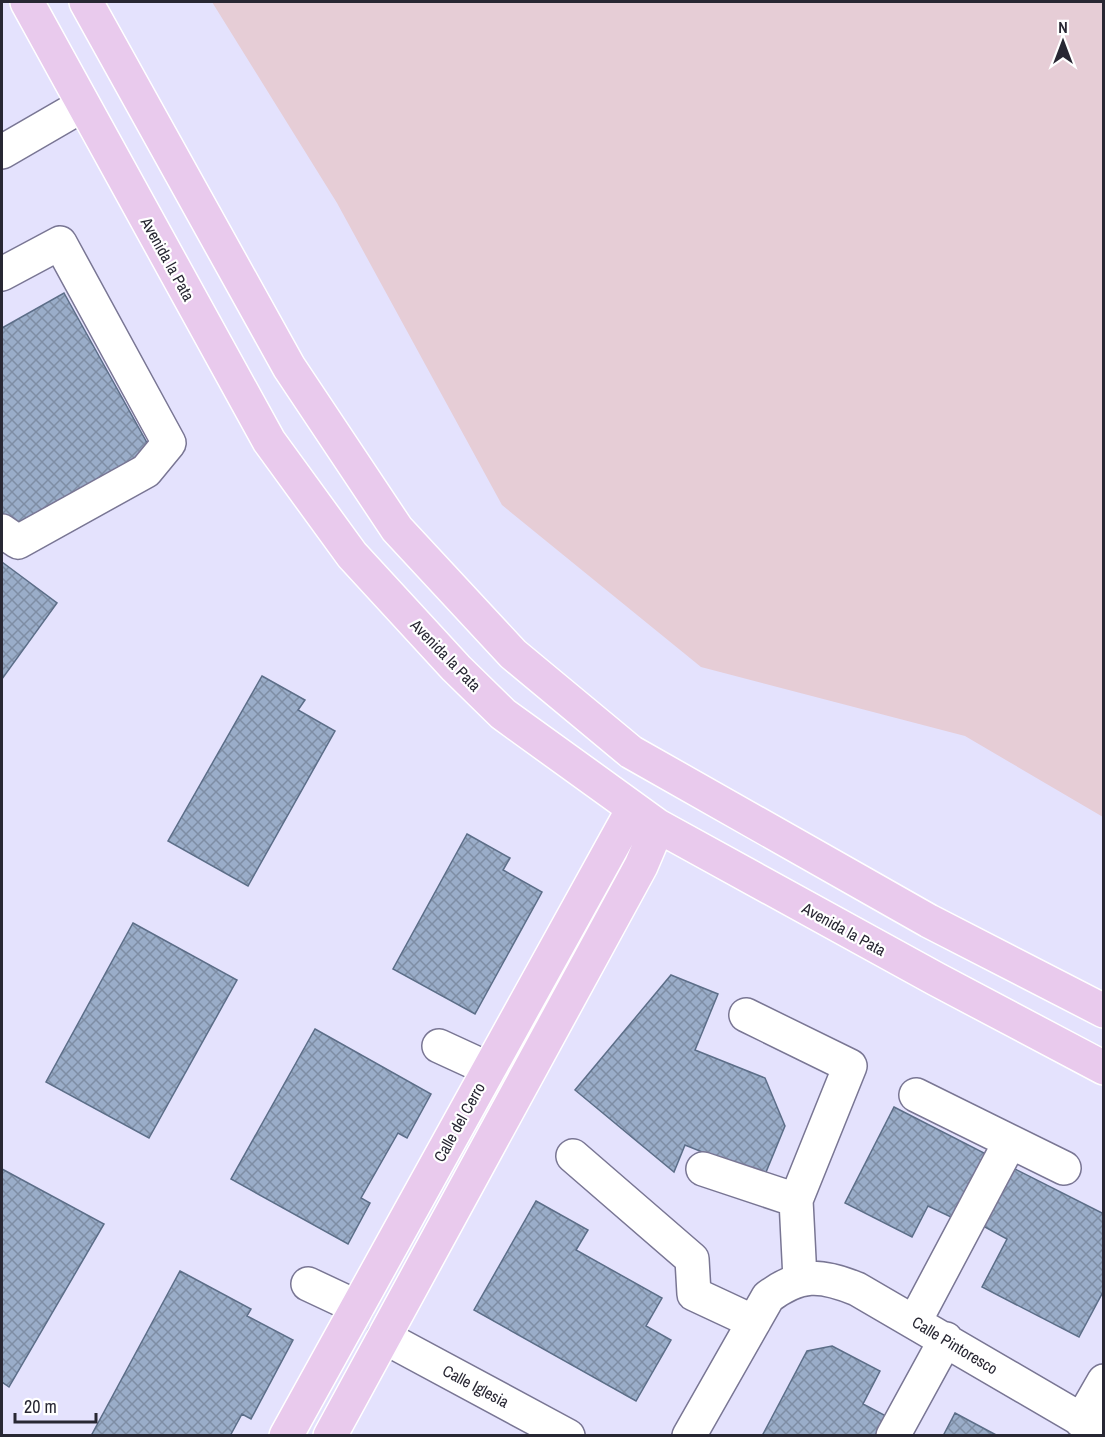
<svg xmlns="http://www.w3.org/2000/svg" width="1105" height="1437" font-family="'Archivo Narrow',sans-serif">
	<defs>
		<pattern id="building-cross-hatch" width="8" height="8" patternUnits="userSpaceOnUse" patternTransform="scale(1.5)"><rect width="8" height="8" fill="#9aadc9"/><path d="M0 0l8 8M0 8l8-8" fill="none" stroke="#7e8da4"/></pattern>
	</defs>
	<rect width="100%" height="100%" fill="#e4e2fd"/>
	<path fill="#e6cdd6" d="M 212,2 L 1103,2 L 1103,817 L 965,736 L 701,667 L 502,505 L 337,203 Z"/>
	<path fill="url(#building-cross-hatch)" stroke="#5c6e88" stroke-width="1.5" d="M 64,293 L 151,450 L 16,524 L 2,514 L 2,328 Z
		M 2,562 L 57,603 L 2,679 Z
		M 262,676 L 305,700 L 298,710 L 335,731 L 248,886 L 168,841 Z
		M 467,834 L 510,858 L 503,870 L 542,892 L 475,1014 L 393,969 Z
		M 133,923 L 237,980 L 149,1138 L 46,1082 Z
		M 671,975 L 718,994 L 695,1050 L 765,1078 L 785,1126 L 764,1177 L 685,1145 L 674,1172 L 575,1090 Z
		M 315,1029 L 431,1094 L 407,1138 L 398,1133 L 361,1198 L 370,1203 L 348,1244 L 231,1179 Z
		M 894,1107 L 986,1154 L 953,1218 L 928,1206 L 912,1237 L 845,1203 Z
		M 1013,1168 L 1104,1214 L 1104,1290 L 1079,1337 L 982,1287 L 1007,1239 L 983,1226 Z
		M 2,1169 L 104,1224 L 9,1387 L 2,1382 Z
		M 536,1201 L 588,1230 L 576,1250 L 662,1298 L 646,1326 L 671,1340 L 636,1401 L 474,1310 Z
		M 180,1271 L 251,1309 L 247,1316 L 293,1340 L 251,1419 L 242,1414 L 230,1436 L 91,1436 Z
		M 832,1346 L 880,1371 L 863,1404 L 886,1416 L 876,1436 L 762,1436 L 807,1351 Z
		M 955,1413 L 998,1436 L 943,1436 Z"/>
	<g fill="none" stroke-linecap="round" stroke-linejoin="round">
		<defs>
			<path id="minor" d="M 2,152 L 83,105
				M 2,274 L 60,243 L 169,443 L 146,471 L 18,542 L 2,531
				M 746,1015 L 850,1066 L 796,1200 L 800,1279
				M 439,1046 L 489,1069
				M 916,1095 L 1064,1168
				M 573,1156 L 692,1259 L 694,1294 L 754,1322
				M 703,1169 L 796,1200
				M 308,1284 L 357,1307
				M 915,1321 L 1010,1142
				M 384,1337 L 568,1436
				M 1081,1421 L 1104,1381
				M 689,1436 L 768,1297 C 800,1273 820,1274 857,1289 L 1104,1433
				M 893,1436 L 946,1339"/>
			<path id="major" d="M 27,2 L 269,441 L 352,555 L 456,668 L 503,714 L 658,826 L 936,979 L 1104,1068
				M 86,2 L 289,367 L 397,529 L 513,654 L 631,752 L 929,921 L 1104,1011
				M 286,1436 L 633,809
				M 330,1436 L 641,866 L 658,826"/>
		</defs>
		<use href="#minor" stroke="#797694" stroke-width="36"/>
		<use href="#major" stroke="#fff" stroke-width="36"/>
		<use href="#minor" stroke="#fff" stroke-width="33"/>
		<use href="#major" stroke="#e9caed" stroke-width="33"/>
	</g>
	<g text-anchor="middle" stroke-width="4.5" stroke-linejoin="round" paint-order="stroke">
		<g font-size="16" fill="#282733" stroke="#fff">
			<text transform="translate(168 259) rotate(61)" y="6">Avenida la Pata</text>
			<text transform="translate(446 655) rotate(46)" y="6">Avenida la Pata</text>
			<text transform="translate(844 929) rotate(29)" y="6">Avenida la Pata</text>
			<text transform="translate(459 1122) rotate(-61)" y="6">Calle del Cerro</text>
			<text transform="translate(955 1345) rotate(31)" y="6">Calle Pintoresco</text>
			<text transform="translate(476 1386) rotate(28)" y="6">Calle Iglesia</text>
		</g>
	</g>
	<rect width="1105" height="1437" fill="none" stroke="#282733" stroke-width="6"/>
	<g transform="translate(1063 42)" stroke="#ffffff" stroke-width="4.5" paint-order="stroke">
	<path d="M0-4.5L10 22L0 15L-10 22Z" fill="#282733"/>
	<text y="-9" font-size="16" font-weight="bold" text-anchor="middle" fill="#282733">N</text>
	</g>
	<path d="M15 1413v9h81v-9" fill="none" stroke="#282733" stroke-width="3"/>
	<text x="24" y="1413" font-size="18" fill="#282733" stroke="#ffffff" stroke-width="4.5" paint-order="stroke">20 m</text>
</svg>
